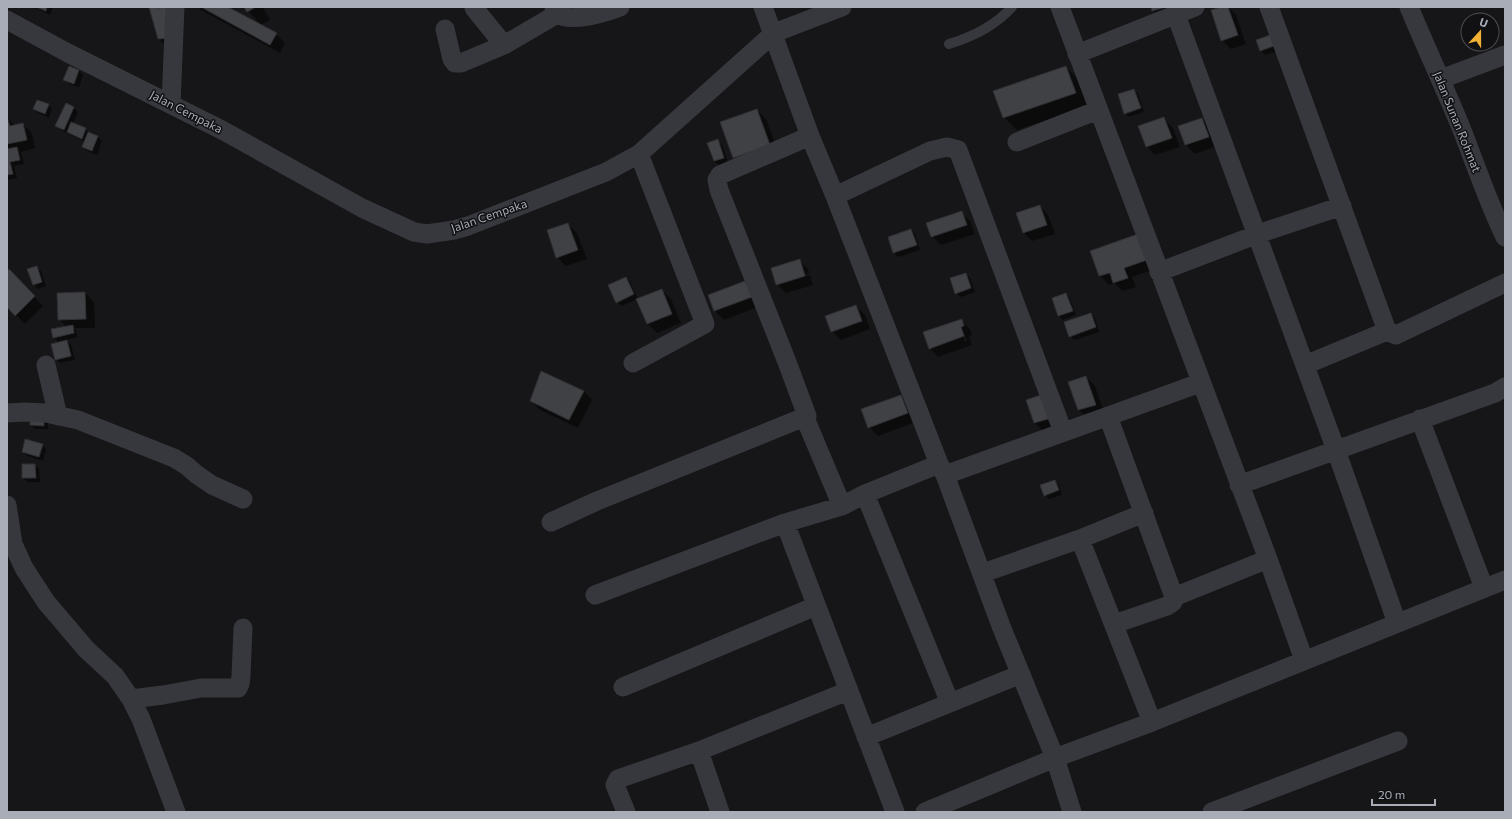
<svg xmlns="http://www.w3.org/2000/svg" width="1512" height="819" font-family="Commissioner,sans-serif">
	<rect width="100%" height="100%" fill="#161618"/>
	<path fill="#0007" fill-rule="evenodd" d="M 34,7 L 53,7 L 50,15 Z
		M 150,7 L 162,7 L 168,48 L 159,39 Z
		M 198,7 L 226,7 L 276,34 L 285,43 L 280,53 L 201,10 Z
		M 245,7 L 263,7 L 270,20 L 261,25 Z
		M 1152,7 L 1178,7 L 1162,19 L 1153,10 Z
		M 1224,7 L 1228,7 L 1236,15 L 1246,44 L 1231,49 L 1222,40 Z
		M 1270,36 L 1278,51 L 1265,55 L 1261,51 L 1258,40 Z
		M 69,67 L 79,71 L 83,75 L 79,87 L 69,84 L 65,79 Z
		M 1066,67 L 1079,80 L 1088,106 L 1017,130 L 1004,117 Z
		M 1134,90 L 1138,94 L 1144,112 L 1129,117 L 1125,113 Z
		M 66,104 L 74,108 L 78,112 L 73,124 L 86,129 L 90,134 L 98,137 L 102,141 L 97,155 L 87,151 L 83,147 L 85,142 L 61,130 L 57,126 Z
		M 48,105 L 52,109 L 49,118 L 38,113 L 34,109 Z
		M 757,110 L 766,119 L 779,154 L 743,167 L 734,158 L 722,122 Z
		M 7,118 L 15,126 L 23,124 L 32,133 L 35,148 L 21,152 L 24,164 L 14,166 L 17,178 L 8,180 L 7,179 Z
		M 1164,119 L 1173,128 L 1180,147 L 1155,155 L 1146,146 Z
		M 1202,119 L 1211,128 L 1217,146 L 1195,154 L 1186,145 L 1179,127 Z
		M 717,140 L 722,145 L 728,162 L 719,165 L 714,161 L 708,143 Z
		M 1040,206 L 1048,215 L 1055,234 L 1032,241 L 1024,233 Z
		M 961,212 L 970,221 L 975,234 L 941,245 L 932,236 Z
		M 568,224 L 577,233 L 587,259 L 566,266 L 557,257 Z
		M 910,230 L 915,234 L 920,250 L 898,257 L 894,253 L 889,237 Z
		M 1138,235 L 1155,269 L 1132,277 L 1136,287 L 1123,291 L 1114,283 L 1109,285 L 1100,276 Z
		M 799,260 L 808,269 L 813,285 L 786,293 L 777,284 ZM 809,273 L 810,275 L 781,284 L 781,282 Z
		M 36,267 L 41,271 L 46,286 L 38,289 L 34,285 L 29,270 Z
		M 9,271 L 43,306 L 25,324 L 7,306 L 7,273 Z
		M 965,274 L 970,278 L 975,292 L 961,297 L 956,293 Z
		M 626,278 L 630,282 L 638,299 L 662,290 L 671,299 L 681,323 L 657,333 L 648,324 L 637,299 L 622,306 L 617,302 Z
		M 745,282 L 760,306 L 724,320 L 715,311 Z
		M 85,293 L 94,302 L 95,328 L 75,328 L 78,337 L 66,340 L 71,345 L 75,360 L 60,363 L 56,359 L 59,343 L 54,337 L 67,327 L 59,319 L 58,294 Z
		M 1066,294 L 1070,299 L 1076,315 L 1063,320 L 1059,316 Z
		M 856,306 L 865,315 L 870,329 L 841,340 L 832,331 Z
		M 1090,314 L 1095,318 L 1099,332 L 1075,340 L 1070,336 Z
		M 961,320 L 970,329 L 972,335 L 969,336 L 972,345 L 938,357 L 930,348 ZM 961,330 L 963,330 L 967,341 L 965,342 Z
		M 1086,377 L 1095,386 L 1104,413 L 1088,419 L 1079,410 L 1070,382 Z
		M 584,391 L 592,400 L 578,428 L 540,410 L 531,401 Z
		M 900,396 L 909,405 L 916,422 L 878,436 L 869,427 Z
		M 1027,400 L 1063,425 L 1044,432 L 1035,423 Z
		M 48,420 L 48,429 L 35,429 L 31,425 Z
		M 42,445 L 46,449 L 43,461 L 27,456 L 23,452 Z
		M 35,465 L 39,469 L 40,482 L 28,482 L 23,478 Z
		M 1055,481 L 1059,485 L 1062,495 L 1049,499 L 1045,495 Z"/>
	<path fill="#404145" stroke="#303034" d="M 36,7 L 47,7 L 46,11 Z
		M 149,7 L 156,7 L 157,8 L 171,7 L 171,38 L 158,39 Z
		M 201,7 L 228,7 L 277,33 L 270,45 Z
		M 244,7 L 256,7 L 247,12 Z
		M 1151,7 L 1167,7 L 1152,11 Z
		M 1221,7 L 1228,7 L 1238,35 L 1221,41 L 1211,10 Z
		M 1270,35 L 1274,46 L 1260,51 L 1256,40 Z
		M 69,66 L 79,70 L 74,84 L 63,80 Z
		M 1066,66 L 1076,93 L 1003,118 L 993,91 Z
		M 1134,89 L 1141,108 L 1124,114 L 1118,94 Z
		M 37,100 L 49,104 L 45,114 L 33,109 Z
		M 66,103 L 74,107 L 64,130 L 55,126 Z
		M 757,109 L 770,145 L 733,158 L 720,122 Z
		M 7,117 L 10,126 L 23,123 L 27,140 L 7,144 Z
		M 1164,117 L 1172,138 L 1146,147 L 1138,126 Z
		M 1202,118 L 1209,137 L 1185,145 L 1178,126 Z
		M 71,122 L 86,128 L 82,139 L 67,132 Z
		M 88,132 L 98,136 L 92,151 L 82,147 Z
		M 718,139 L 724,158 L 714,161 L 707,143 Z
		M 17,147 L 20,160 L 10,162 L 13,174 L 7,175 L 7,149 Z
		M 1040,205 L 1047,225 L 1023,233 L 1016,213 Z
		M 962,211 L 967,225 L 931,237 L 926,223 Z
		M 568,223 L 578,250 L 556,258 L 547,230 Z
		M 911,229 L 917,245 L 893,253 L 888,237 Z
		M 1138,234 L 1147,260 L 1124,268 L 1128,278 L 1113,283 L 1110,273 L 1099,276 L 1090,251 Z
		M 800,259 L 805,276 L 776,285 L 771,268 Z
		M 37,266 L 42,282 L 33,285 L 27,269 Z
		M 9,269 L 35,296 L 15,316 L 7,307 L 7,272 Z
		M 966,273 L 971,288 L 955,294 L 950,278 Z
		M 626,277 L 634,294 L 616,303 L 608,285 Z
		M 745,281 L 752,297 L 714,311 L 708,295 Z
		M 662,289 L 672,314 L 647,324 L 636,299 Z
		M 85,292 L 86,319 L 58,320 L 57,293 Z
		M 1066,293 L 1073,311 L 1058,316 L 1052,298 Z
		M 856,305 L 862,321 L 831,332 L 825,316 Z
		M 1091,313 L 1096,327 L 1069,337 L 1064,322 Z
		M 962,319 L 964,326 L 961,327 L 964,336 L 929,349 L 923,332 Z
		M 73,325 L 74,333 L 53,338 L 51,329 Z
		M 67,340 L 71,356 L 55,360 L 51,344 Z
		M 541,371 L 584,391 L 569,420 L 530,401 Z
		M 1086,376 L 1096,405 L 1078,410 L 1068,382 Z
		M 1047,393 L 1055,417 L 1034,423 L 1026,400 Z
		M 901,395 L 908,413 L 868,428 L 861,409 Z
		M 30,415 L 44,415 L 44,426 L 30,425 Z
		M 25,439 L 43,444 L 39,457 L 22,452 Z
		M 22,464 L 35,464 L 36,478 L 22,478 Z
		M 1055,480 L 1059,490 L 1044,496 L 1040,485 Z"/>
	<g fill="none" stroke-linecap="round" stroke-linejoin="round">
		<path stroke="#37383d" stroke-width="10" d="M 949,44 C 972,37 996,25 1012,7"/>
		<path stroke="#37383d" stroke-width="19" d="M 554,7 L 557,14 C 571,23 605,13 620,7
			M 763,7 L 810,136 L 835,196 L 939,464 L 945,475 L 1001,626 L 1055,758 L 1152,722 L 1505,580
			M 1060,7 L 1268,559 L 1304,660
			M 1269,7 L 1387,331 L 1396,335 L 1505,283
			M 1409,7 C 1426,48 1445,88 1462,130 C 1476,166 1488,202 1505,237
			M 474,8 L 504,45 L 557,14
			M 1176,15 L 1336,450 L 1397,623
			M 7,20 L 68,53 L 222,130 L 362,208 L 414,232 L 427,234 L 454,230 L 468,226 L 606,172 L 639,154 L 774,33 L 842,7
			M 445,29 L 452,59 L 455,63 L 461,63 L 504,45
			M 1077,54 L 1195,7
			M 1441,79 L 1505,55
			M 171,104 L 175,7
			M 1017,142 L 1098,110
			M 835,196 L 930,151 L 947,147 L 958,150 L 1063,432
			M 1159,272 L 1258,234 L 1342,206
			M 633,363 L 705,324 L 639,154
			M 46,365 L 58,416
			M 1305,365 L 1387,331
			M 7,413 L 24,412 L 46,413 L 78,420 L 174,458 L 187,466 L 196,474 L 212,485 L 243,499
			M 1108,416 L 1174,597 L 1173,602 L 1167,606 L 1114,624
			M 805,418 L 842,506
			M 1420,419 L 1484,588
			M 945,475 L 1200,383
			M 1239,485 L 1495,393 L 1505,387
			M 865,494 L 950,703
			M 7,505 L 13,544 L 24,568 L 46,602 L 86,649 L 115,676 L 131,699 L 141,719 L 176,812
			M 551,522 L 597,501 L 807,416 L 787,362 L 719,190 L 717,180 L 720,175 L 810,136
			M 785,523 L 895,812
			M 1080,539 L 1152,722
			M 983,573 L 1080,539 L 1144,513
			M 595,595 L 785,523 L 842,506 L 865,494 L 939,464
			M 1174,597 L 1268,559
			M 623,687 L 816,606
			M 131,699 L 163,695 L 201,688 L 238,688 L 240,684 L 241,676 L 243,628
			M 866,737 L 1021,674
			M 699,751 L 720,812
			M 626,812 L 615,785 L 618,779 L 699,751 L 848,691
			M 925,812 L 1055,758 L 1072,812
			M 1212,812 L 1398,741"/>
	</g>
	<g text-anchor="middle" stroke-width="3" stroke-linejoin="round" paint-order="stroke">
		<g font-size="12" fill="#a8adb8" stroke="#111113">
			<text transform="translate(186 112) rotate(27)" y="4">Jalan Cempaka</text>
			<text transform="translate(1457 122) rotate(68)" y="4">Jalan Sunan Rohmat</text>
			<text transform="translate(489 216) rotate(-19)" y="4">Jalan Cempaka</text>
		</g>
	</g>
	<rect width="1512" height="819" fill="none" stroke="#a8adb8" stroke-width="16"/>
	<g transform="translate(1480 32) rotate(21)"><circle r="19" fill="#111113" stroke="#4d4f55"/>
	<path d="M0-3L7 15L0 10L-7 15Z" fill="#f2b134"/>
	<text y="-6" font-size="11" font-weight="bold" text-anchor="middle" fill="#a8adb8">U</text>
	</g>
	<path d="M1372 799v6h63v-6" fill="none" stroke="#a8adb8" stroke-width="2"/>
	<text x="1378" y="799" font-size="12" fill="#a8adb8" stroke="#111113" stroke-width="3" paint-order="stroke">20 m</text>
</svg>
